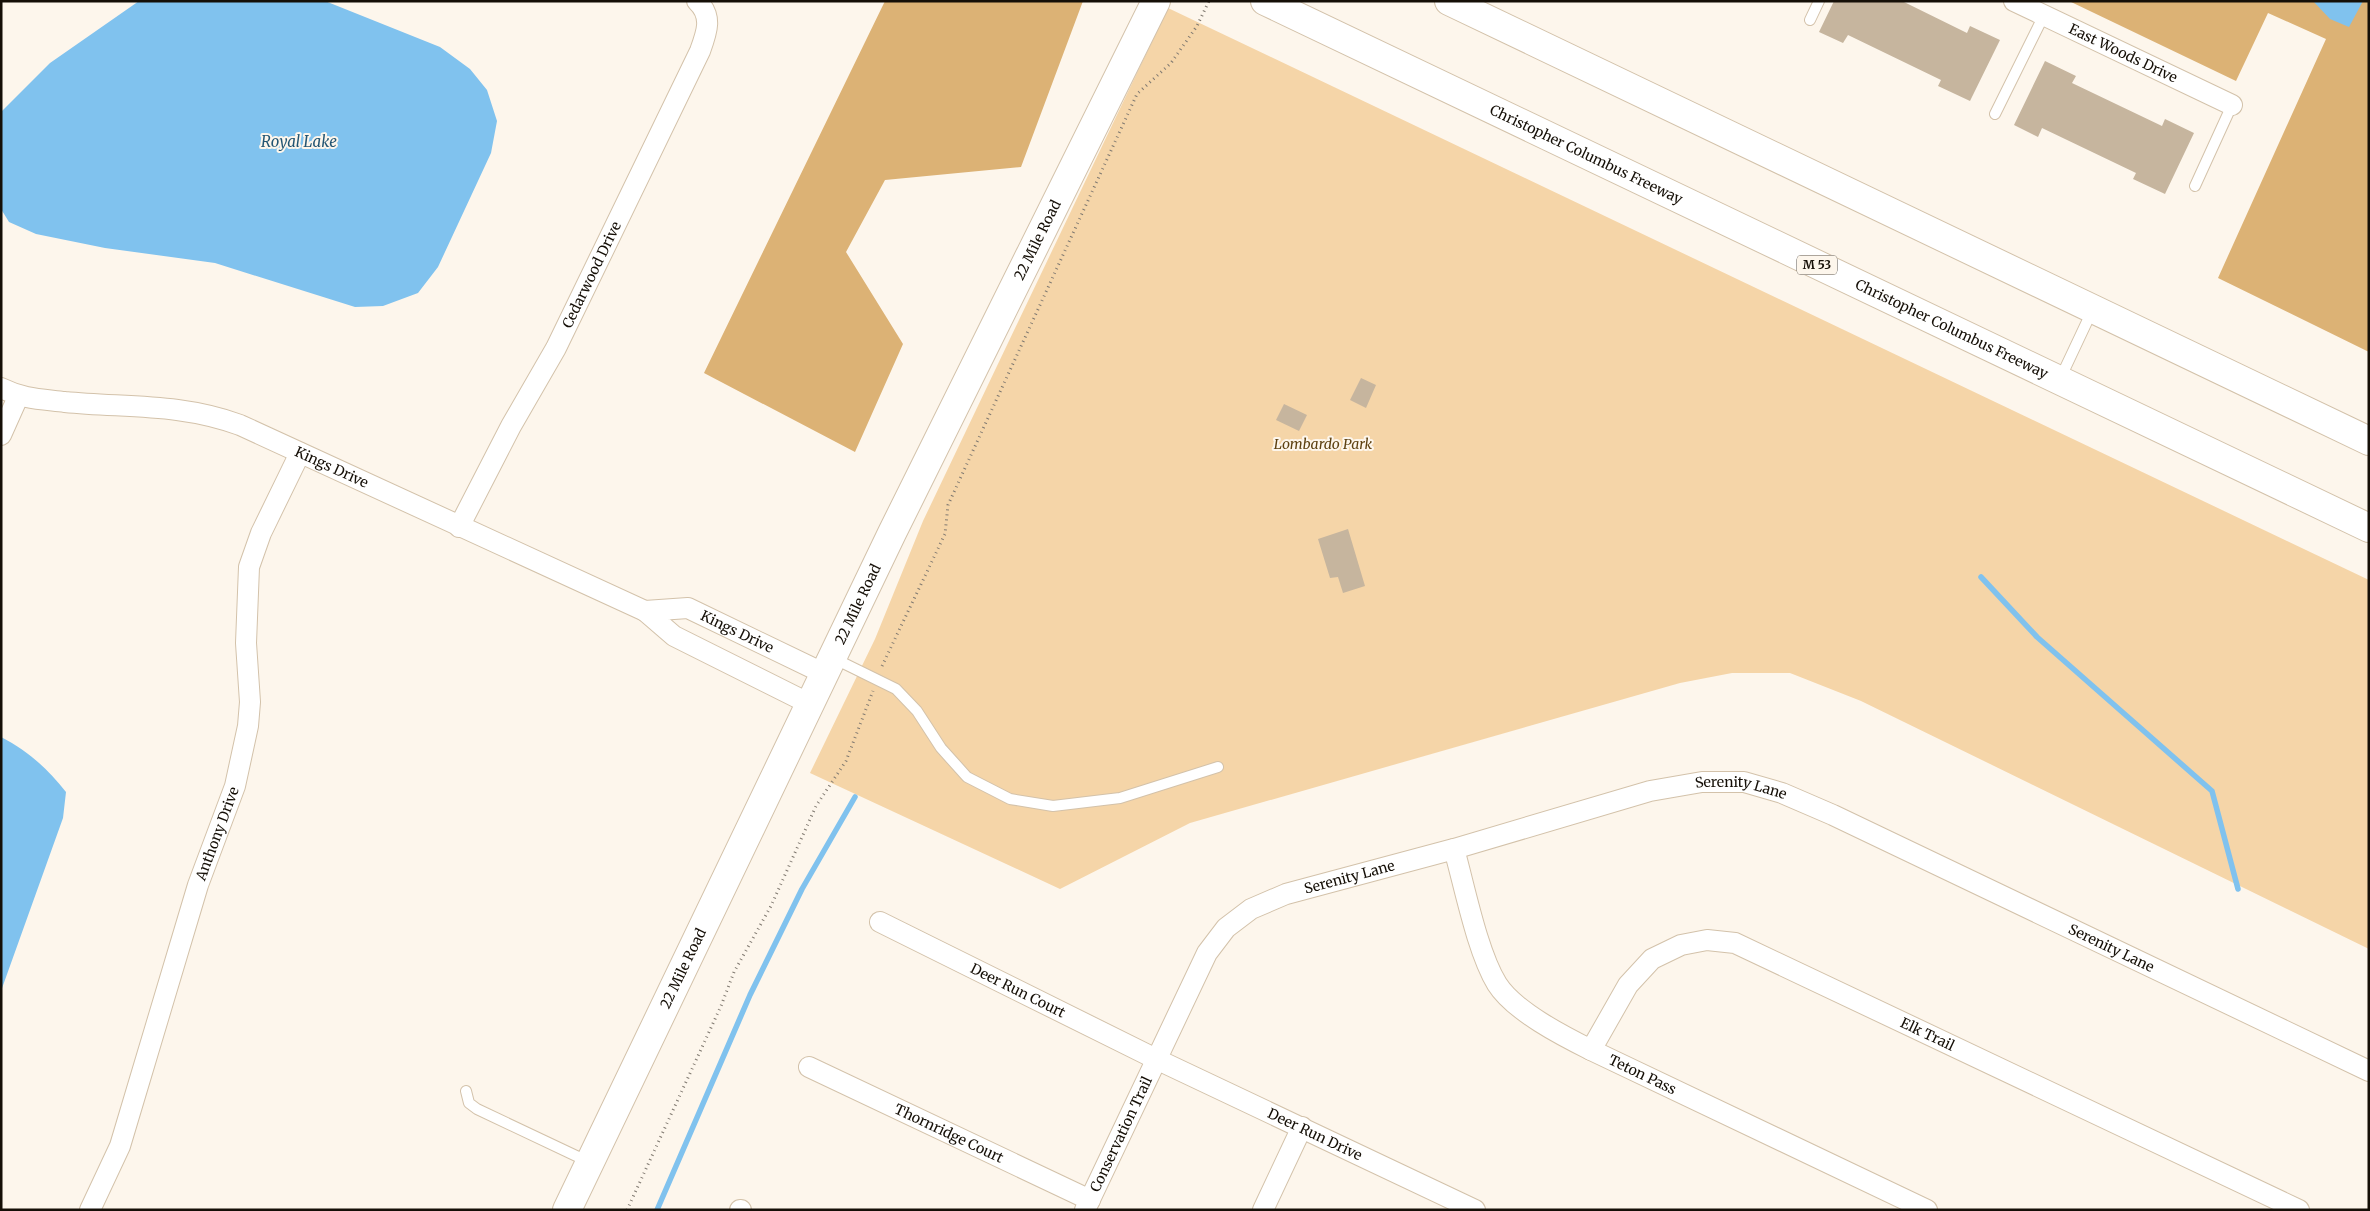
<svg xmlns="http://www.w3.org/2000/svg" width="2370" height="1211" font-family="Merriweather,serif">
	<rect width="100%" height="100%" fill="#fdf6ec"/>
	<path fill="#f5d5a8" d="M 1168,8 L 2369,580 L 2369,949 L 1861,701 L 1790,673 L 1732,673 L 1680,683 L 1190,823 L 1060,889 L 810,773 L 875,639 L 923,521 Z"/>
	<path fill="#dcb275" d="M 885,1 L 1083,1 L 1021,167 L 885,180 L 846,252 L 903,344 L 855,452 L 704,373 Z
		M 2069,1 L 2369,1 L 2369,352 L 2218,278 L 2326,39 L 2268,13 L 2236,81 Z"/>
	<path fill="#80c2ee" d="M 139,1 L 325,1 L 440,47 L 470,69 L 487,90 L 497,121 L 491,153 L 438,267 L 418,293 L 383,306 L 355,307 L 215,263 L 105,248 L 36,234 L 9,222 L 1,209 L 2,111 L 50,63 Z
		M 2313,1 L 2363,1 L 2349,27 L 2330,19 Z
		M 1,737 C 28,751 47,768 66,792 L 63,818 L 1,991 Z"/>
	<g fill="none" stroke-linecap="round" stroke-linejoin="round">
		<path stroke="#80c2ee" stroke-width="5.5" d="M 1981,577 L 2037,637 L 2212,791 L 2238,889
			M 657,1210 L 750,995 L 802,889 L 855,797"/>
	</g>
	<path fill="#c6b59e" d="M 1834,1 L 1902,1 L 1967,33 L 1970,26 L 2000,40 L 1970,101 L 1938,86 L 1941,80 L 1848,35 L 1843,43 L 1819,32 Z
		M 2045,61 L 2076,76 L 2072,83 L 2162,126 L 2165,119 L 2194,133 L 2165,194 L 2133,179 L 2136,173 L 2042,128 L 2038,137 L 2014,125 Z
		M 1361,378 L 1376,385 L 1366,408 L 1350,400 Z
		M 1284,404 L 1307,415 L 1299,431 L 1276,420 Z
		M 1348,529 L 1365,586 L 1343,593 L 1338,577 L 1330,578 L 1318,539 Z"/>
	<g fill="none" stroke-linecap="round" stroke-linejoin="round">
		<defs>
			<path id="lane" d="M 1810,20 L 1819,1
				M 1995,114 L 2044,15
				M 2195,186 L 2232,105
				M 2060,379 L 2092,311
				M 833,658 L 896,689 L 917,711 L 941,748 L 967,777 L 1010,799 L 1053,806 L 1120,798 L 1218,767
				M 466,1091 L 469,1103 L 477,1109 L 589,1162"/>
			<g id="street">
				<path id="s1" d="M 2014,1 L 2232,105"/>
				<path id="s2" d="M 1,388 C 23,399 41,399 65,402 C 126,408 180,403 240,425 L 645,611"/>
				<path d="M 1,435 L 18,397"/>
				<path id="s3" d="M 459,527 L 511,426 L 556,348 L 700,51 C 707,32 713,16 697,1"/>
				<path id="s4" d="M 810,704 L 674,636 L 645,611 L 688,608 L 825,674"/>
				<path id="s5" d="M 1454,849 C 1465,888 1477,951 1497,984 C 1514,1011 1563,1036 1591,1050 L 1927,1210"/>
				<path id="s6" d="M 880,922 L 1156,1059 L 1475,1210"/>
				<path id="s7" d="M 1591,1050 L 1628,985 L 1652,959 L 1681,945 L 1707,940 L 1735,943 L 2299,1210"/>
				<path id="s8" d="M 809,1067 L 1090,1200"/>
				<path id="s9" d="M 90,1210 L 120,1146 L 198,885 L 235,786 L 248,726 L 250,702 L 246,643 L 249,567 L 261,533 L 300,453"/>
				<path d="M 740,1210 L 741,1210"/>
				<path id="s10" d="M 1085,1210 L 1207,953 L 1226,928 L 1251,909 L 1286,894 L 1454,849 L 1650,791 L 1702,782 L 1744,782 L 1782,793 L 1833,815 L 2369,1071"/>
				<path d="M 1263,1210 L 1302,1127"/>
			</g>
			<g id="secondary">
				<path id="s11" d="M 567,1210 L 892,533 L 1156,1"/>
			</g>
			<g id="highway">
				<path id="s12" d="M 1265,1 L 2369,528"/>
				<path d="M 1449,1 L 2369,441"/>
			</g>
		</defs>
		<use href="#lane" stroke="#d3c2aa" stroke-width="12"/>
		<use href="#street" stroke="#d3c2aa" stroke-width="22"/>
		<use href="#secondary" stroke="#d3c2aa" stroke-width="30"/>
		<use href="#highway" stroke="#d3c2aa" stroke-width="30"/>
		<path stroke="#817a71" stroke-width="3" stroke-dasharray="1 4" stroke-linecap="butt" d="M 882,666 L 945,534 L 948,505 L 1137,94 L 1171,63 L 1197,26 L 1209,1
			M 627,1210 L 721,1006 L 734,972 L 771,906 L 816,806 L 846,761 L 873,691"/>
		<use href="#lane" stroke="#fff" stroke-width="10"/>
		<use href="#street" stroke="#fff" stroke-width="20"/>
		<use href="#secondary" stroke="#fff" stroke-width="28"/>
		<use href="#highway" stroke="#fff" stroke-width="28"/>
	</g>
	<g text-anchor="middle" stroke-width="4" stroke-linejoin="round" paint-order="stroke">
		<rect fill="#fdf6ec" stroke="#5b544c" stroke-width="1" x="1797" y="255.5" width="40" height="19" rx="4"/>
		<g font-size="12" font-weight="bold" fill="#150f07">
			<text x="1817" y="269">M 53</text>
		</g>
		<g font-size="14" fill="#150f07" stroke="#fdf6ec">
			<text dy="5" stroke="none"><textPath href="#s1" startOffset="121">East Woods Drive</textPath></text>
			<text dy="5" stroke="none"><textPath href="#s12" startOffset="356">Christopher Columbus Freeway</textPath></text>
			<text dy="5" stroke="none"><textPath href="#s11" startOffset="1078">22 Mile Road</textPath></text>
			<text dy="5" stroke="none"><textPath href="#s3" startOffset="285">Cedarwood Drive</textPath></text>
			<text dy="5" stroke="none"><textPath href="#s12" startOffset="761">Christopher Columbus Freeway</textPath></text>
			<text dy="5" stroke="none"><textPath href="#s2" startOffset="344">Kings Drive</textPath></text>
			<text dy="5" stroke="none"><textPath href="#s11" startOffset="672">22 Mile Road</textPath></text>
			<text dy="5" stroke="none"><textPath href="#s4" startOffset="288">Kings Drive</textPath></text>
			<text dy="5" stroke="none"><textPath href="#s10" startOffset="856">Serenity Lane</textPath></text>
			<text dy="5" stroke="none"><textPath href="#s9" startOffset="398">Anthony Drive</textPath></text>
			<text dy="5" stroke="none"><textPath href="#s10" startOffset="451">Serenity Lane</textPath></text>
			<text dy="5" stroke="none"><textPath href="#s10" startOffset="1262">Serenity Lane</textPath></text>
			<text dy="5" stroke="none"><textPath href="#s11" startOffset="268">22 Mile Road</textPath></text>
			<text dy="5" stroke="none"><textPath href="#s6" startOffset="154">Deer Run Court</textPath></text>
			<text dy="5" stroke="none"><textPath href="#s7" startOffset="410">Elk Trail</textPath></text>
			<text dy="5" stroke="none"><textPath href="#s5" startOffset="315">Teton Pass</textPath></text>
			<text dy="5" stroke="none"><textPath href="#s8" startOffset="155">Thornridge Court</textPath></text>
			<text dy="5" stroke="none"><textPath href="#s6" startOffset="484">Deer Run Drive</textPath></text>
			<text dy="5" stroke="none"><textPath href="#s10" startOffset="84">Conservation Trail</textPath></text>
		</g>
		<g font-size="14" font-style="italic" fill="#5d4010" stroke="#fdf6ec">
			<text x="1323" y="449">Lombardo Park</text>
		</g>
		<g font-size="15" font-style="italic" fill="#235573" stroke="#fdf6ec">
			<text x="299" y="147">Royal Lake</text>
		</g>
	</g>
	<rect width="2370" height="1211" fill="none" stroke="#150f07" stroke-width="5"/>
</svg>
